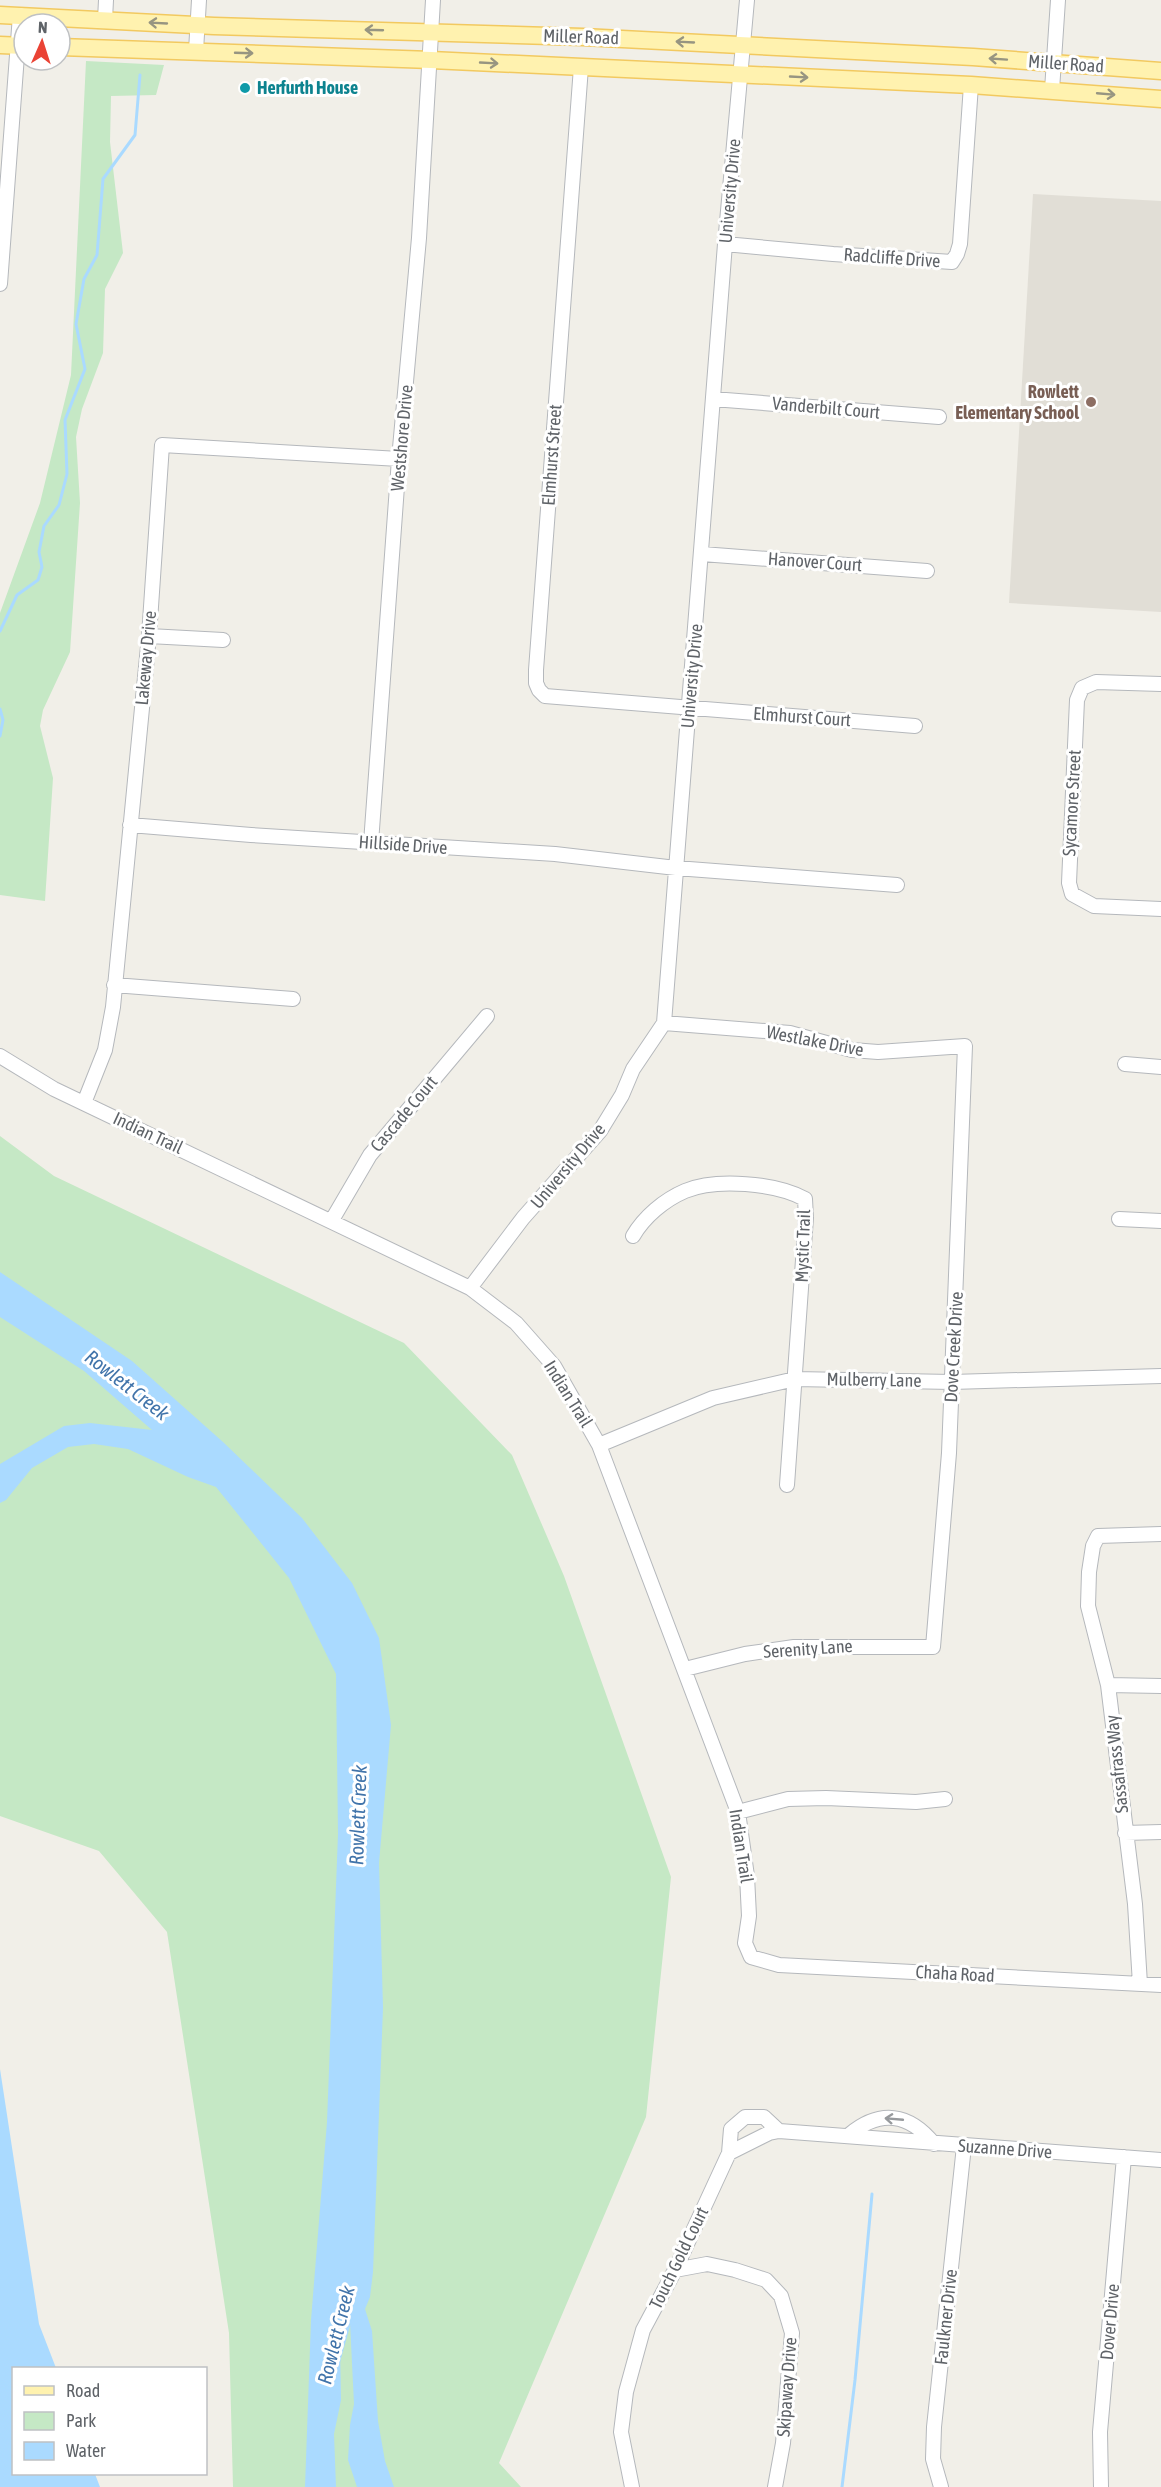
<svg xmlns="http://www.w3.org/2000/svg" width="1161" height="2487" font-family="'Asap Condensed',sans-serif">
	<rect width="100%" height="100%" fill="#f1efe8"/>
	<path fill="#e1ded6" d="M 1033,194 L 1161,201 L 1161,612 L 1009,603 Z"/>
	<path fill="#c5e8c5" d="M 86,61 L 164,65 L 156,95 L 111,96 L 110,142 L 123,253 L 105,289 L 103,353 L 82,409 L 76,437 L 80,503 L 70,652 L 43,710 L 40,726 L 53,778 L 45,901 L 0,895 L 0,613 L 40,503 L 71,375 Z
		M 0,1136 L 54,1176 L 404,1343 L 512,1455 L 564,1576 L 671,1877 L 646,2117 L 499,2463 L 521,2487 L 233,2487 L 229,2333 L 167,1932 L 99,1851 L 0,1816 Z"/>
	<path fill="#aadaff" d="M 0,1272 L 132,1361 L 223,1442 L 302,1518 L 352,1583 L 379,1638 L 391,1725 L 379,1863 L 383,2008 L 373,2272 L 370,2297 L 365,2309 L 372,2331 L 378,2421 L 385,2461 L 394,2487 L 357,2487 L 348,2460 L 350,2425 L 354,2404 L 349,2302 L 331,2330 L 331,2339 L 340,2346 L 341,2400 L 334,2434 L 336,2487 L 305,2487 L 311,2320 L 327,2122 L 338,1834 L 336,1674 L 289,1578 L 216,1487 L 188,1477 L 128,1449 L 94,1444 L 68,1447 L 32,1468 L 6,1500 L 0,1503 L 0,1464 L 64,1426 L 90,1423 L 152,1430 L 84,1371 L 0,1317 Z
		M 0,2069 L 39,2324 L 56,2368 L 14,2368 L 14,2474 L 95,2474 L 100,2487 L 0,2487 Z"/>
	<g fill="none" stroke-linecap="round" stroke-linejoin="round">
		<path stroke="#aadaff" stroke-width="3" d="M 0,631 L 17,595 L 38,580 L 42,567 L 39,552 L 44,526 L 59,505 L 67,474 L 65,420 L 85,369 L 76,324 L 84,279 L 97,255 L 103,179 L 135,135 L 140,75
			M 0,709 L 3,720 L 0,736
			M 842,2487 L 855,2380 L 872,2194"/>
		<path stroke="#aadaff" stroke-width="20" d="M 328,2368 L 350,2289 L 350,2281"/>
		<defs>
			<path id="minor" d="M 105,20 L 106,0
				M 196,51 L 199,0
				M 581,67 L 536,670 L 536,683 L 539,690 L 545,696 L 915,726
				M 1052,90 L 1058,0
				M 725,244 L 833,254 L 952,262 L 957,254 L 960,244 L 971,85
				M 0,284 L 20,15
				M 713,399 L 939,417
				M 702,554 L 927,571
				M 149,636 L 223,640
				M 1161,684 L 1096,682 L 1082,688 L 1077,700 L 1069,883 L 1072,894 L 1094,906 L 1161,909
				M 130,825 L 251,835 L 555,854 L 676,868 L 897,885
				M 371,843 L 399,459 L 419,238 L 433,0
				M 114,985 L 293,999
				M 664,1023 L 790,1033 L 852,1050 L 878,1052 L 965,1046 L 949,1453 L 933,1647 L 794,1647 L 745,1654 L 685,1669
				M 0,1056 L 54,1089 L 470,1288 L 516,1323 L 554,1366 L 599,1445 L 738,1812 L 747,1876 L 749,1916 L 745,1943 L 751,1957 L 779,1965 L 1161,1985
				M 1125,1064 L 1161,1067
				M 84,1103 L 105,1050 L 113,1007 L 149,636 L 162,445 L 399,459
				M 1119,1219 L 1161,1221
				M 332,1220 L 370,1155 L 487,1016
				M 633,1236 C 644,1217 664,1200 685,1191 C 716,1178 776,1183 805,1199 L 806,1218 L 787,1485
				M 470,1288 L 523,1218 L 600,1131 L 622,1095 L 633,1069 L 664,1023 L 725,244 L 747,0
				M 599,1445 L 713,1398 L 795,1379 L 952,1382 L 1161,1376
				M 1108,1685 L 1161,1686
				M 738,1812 L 788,1799 L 826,1798 L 916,1802 L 945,1799
				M 1125,1833 L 1161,1832
				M 1140,1984 L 1135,1904 L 1108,1685 L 1088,1606 L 1089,1572 L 1093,1546 L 1098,1536 L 1161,1534
				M 849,2135 C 880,2109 909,2113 934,2144
				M 729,2153 L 731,2129 L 745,2117 L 764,2117 L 779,2131
				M 675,2270 L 707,2264 L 735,2270 L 766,2280 L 781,2296 L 792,2333 L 783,2443 L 775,2487
				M 632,2487 L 621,2432 L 626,2392 L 643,2330 L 675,2270 L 729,2153 L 769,2133 L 779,2131 L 1161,2160
				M 941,2487 L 933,2459 L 934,2427 L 964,2146
				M 1101,2487 L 1100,2432 L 1124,2157"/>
			<path id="major" d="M 0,15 L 214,26 L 583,37 L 973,57 L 1161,71
				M 0,45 L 24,46
				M 60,47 L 431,60 L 971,85 L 1161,99"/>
		</defs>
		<use href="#minor" stroke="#b5b8bc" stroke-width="16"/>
		<use href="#major" stroke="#f2c960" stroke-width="19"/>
		<use href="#minor" stroke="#fff" stroke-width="14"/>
		<use href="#major" stroke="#fff2af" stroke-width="16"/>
	</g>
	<defs><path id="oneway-shaft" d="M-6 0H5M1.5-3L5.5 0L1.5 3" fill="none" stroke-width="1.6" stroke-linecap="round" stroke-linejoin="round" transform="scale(1.5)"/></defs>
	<g stroke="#979581">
		<use href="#oneway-shaft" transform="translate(158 23) rotate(-177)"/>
		<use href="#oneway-shaft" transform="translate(374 30) rotate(-178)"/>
		<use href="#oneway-shaft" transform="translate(685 42) rotate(-177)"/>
		<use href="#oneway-shaft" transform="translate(244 53) rotate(2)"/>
		<use href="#oneway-shaft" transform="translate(998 59) rotate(-176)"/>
		<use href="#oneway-shaft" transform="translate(489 63) rotate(3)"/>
		<use href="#oneway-shaft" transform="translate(799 77) rotate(3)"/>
		<use href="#oneway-shaft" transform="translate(1106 94) rotate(5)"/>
	</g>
	<use stroke="#979a9d" href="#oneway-shaft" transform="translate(894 2119) rotate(-175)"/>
	<circle fill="#0f9aa8" stroke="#fff" stroke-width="2" cx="245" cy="88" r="6"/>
	<circle fill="#8d6e63" stroke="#fff" stroke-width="2" cx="1091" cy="402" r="6"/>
	<g text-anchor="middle" stroke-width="6" stroke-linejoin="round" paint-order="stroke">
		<g font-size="18" fill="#5f6368" stroke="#fff">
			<text transform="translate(581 37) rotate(2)" y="6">Miller Road</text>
			<text transform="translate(1066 64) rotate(4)" y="6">Miller Road</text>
			<text transform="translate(730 191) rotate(-85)" y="6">University Drive</text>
			<text transform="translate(892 258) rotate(4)" y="6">Radcliffe Drive</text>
			<text transform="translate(826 408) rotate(5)" y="6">Vanderbilt Court</text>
			<text transform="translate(402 438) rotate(-85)" y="6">Westshore Drive</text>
			<text transform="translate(552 455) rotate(-86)" y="6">Elmhurst Street</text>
			<text transform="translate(815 562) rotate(4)" y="6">Hanover Court</text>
			<text transform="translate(146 658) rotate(-85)" y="6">Lakeway Drive</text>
			<text transform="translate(692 676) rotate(-85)" y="6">University Drive</text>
			<text transform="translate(802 717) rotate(4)" y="6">Elmhurst Court</text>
			<text transform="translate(1072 803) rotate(-87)" y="6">Sycamore Street</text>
			<text transform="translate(403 845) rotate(4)" y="6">Hillside Drive</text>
			<text transform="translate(815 1041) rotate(11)" y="6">Westlake Drive</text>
			<text transform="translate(404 1114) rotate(-50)" y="6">Cascade Court</text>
			<text transform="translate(148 1133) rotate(25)" y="6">Indian Trail</text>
			<text transform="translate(568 1166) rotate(-50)" y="6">University Drive</text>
			<text transform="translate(803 1246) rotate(-88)" y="6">Mystic Trail</text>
			<text transform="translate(954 1347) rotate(-87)" y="6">Dove Creek Drive</text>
			<text transform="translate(874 1380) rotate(1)" y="6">Mulberry Lane</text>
			<text transform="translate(568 1394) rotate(58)" y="6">Indian Trail</text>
			<text transform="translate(808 1649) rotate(-4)" y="6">Serenity Lane</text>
			<text transform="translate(1117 1764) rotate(-96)" y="6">Sassafrass Way</text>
			<text transform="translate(741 1846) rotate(81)" y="6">Indian Trail</text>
			<text transform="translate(955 1974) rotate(3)" y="6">Chaha Road</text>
			<text transform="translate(1005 2149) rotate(4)" y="6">Suzanne Drive</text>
			<text transform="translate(679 2258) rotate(-64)" y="6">Touch Gold Court</text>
			<text transform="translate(946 2317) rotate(-84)" y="6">Faulkner Drive</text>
			<text transform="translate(1110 2322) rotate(-85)" y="6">Dover Drive</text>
			<text transform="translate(787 2387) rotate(-86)" y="6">Skipaway Drive</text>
		</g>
		<g font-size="18" font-weight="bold" fill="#0d838f" stroke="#fff" text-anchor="start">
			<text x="257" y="94">Herfurth House</text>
		</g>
		<g font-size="18" font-weight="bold" fill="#785e54" stroke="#fff" text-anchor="end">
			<text x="1079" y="398">Rowlett<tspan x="1079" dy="21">Elementary School</tspan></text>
		</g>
		<g font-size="20" font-style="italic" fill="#4174aa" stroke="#fff">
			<text transform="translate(127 1385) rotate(38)" y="7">Rowlett Creek</text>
			<text transform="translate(358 1815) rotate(-88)" y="7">Rowlett Creek</text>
			<text transform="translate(336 2335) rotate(-76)" y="7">Rowlett Creek</text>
		</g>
	</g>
	<rect x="12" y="2367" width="195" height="108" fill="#ffffff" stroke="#bfc1c3" stroke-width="1.5"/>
	<rect x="24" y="2386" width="30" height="9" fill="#fff2af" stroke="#bfc1c3" stroke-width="1.5"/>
	<text x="66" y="2397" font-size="18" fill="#5f6368">Road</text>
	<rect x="24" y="2412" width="30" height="18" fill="#c5e8c5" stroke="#bfc1c3" stroke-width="1.5"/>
	<text x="66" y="2427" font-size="18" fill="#5f6368">Park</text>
	<rect x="24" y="2442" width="30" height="18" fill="#aadaff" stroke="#bfc1c3" stroke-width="1.5"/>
	<text x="66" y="2457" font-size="18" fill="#5f6368">Water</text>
	<g transform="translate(42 42) rotate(3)"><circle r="28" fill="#ffffff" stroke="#bfc1c3" stroke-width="1.5"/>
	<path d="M0-4.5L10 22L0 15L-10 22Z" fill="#ea4335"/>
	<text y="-9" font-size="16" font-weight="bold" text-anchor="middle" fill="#5f6368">N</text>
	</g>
</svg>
